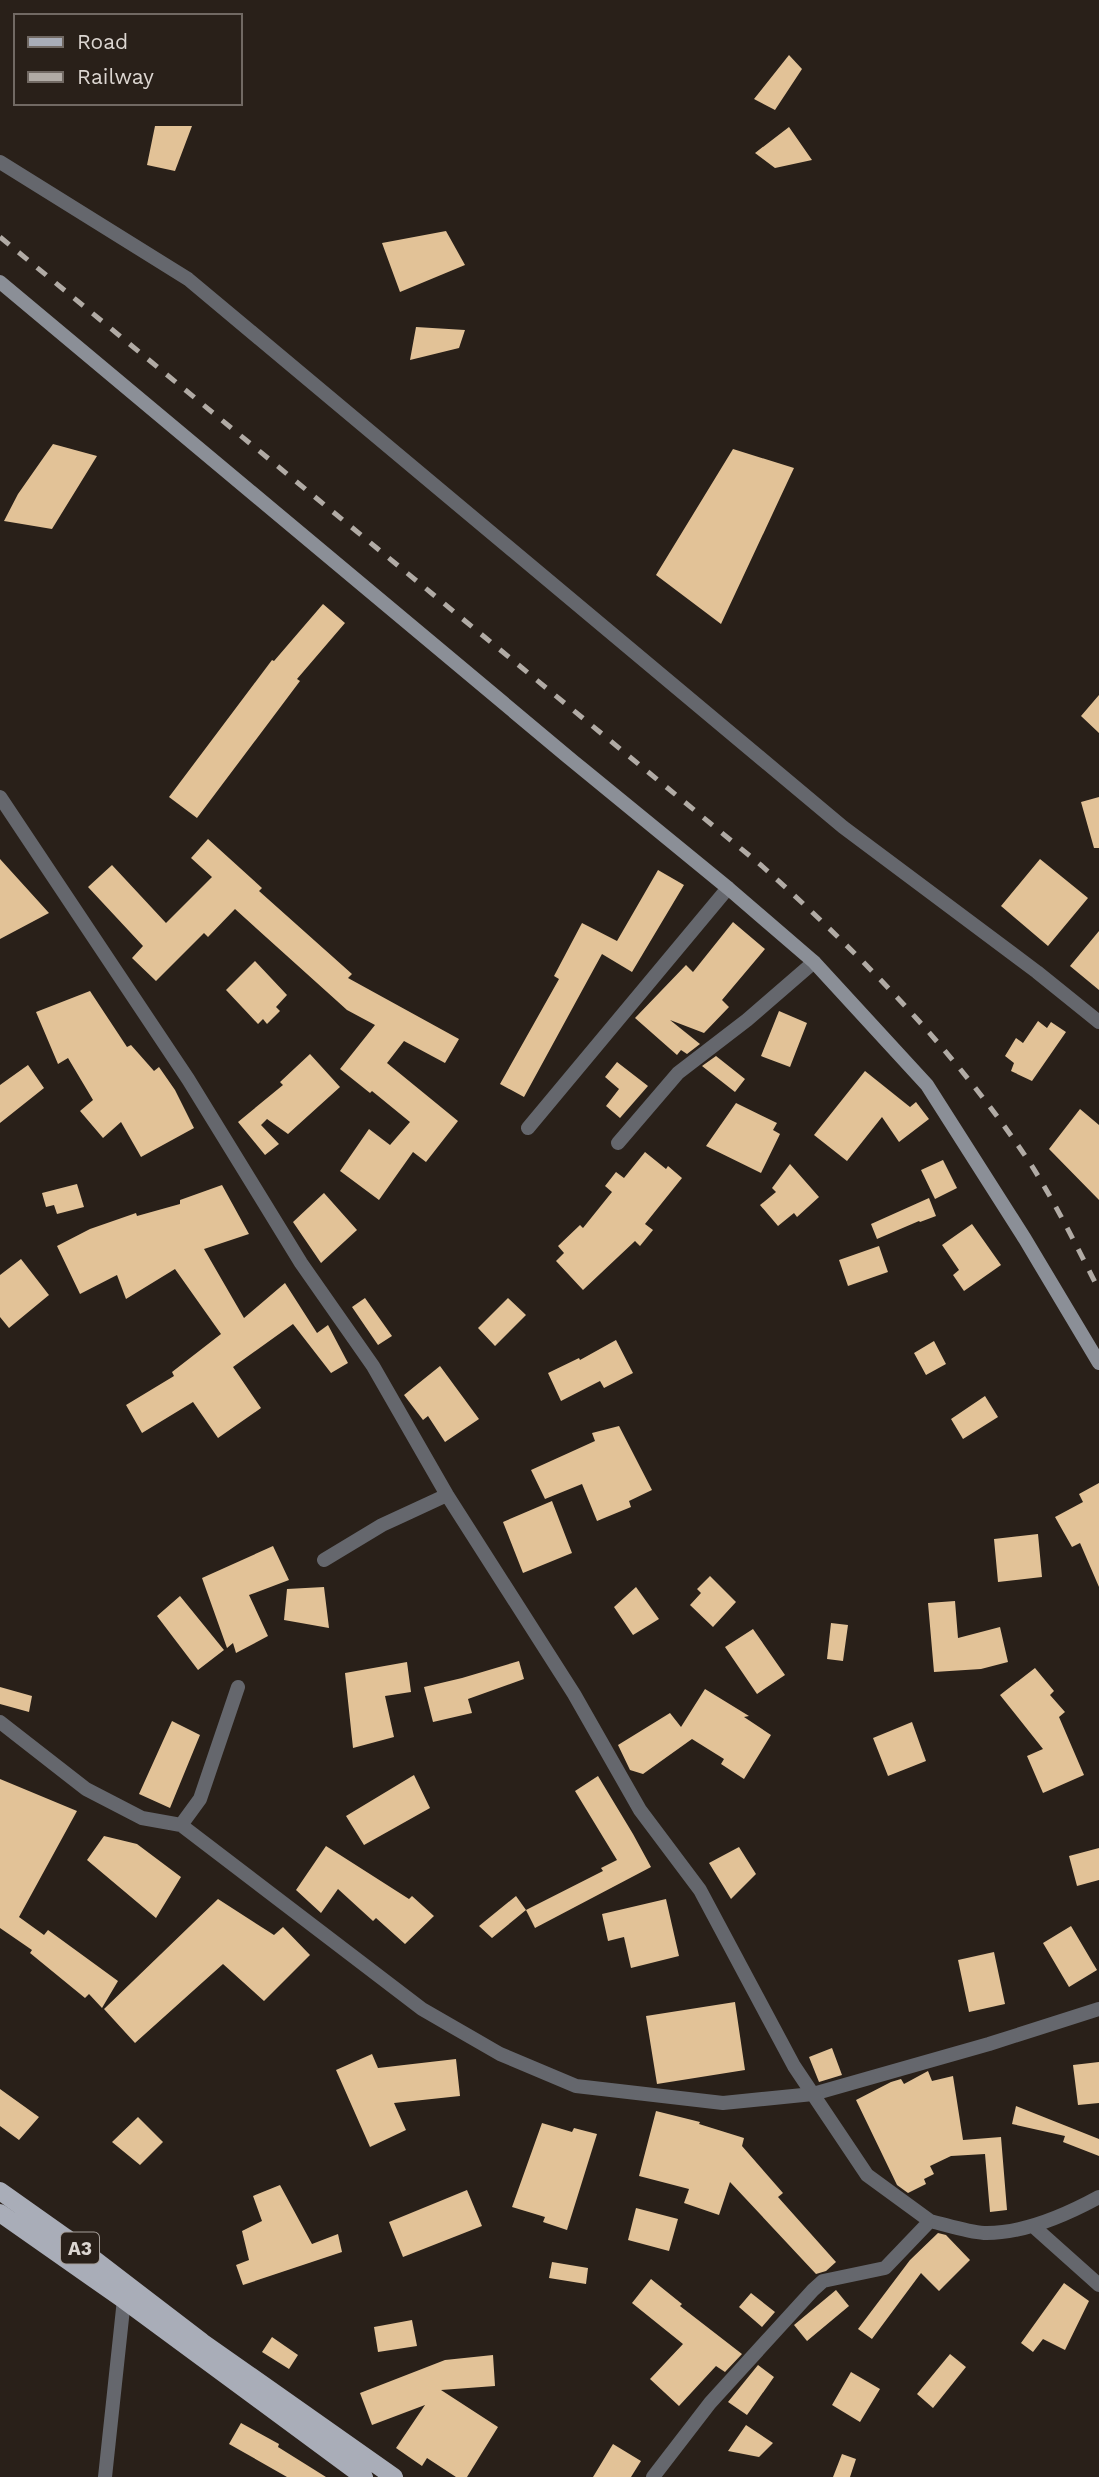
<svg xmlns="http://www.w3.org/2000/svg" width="1099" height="2477" font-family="'Work Sans',sans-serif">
	<rect width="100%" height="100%" fill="#292019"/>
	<path fill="#e2c297" d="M 789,55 L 802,69 L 775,110 L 754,99 Z
		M 155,126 L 192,126 L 175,171 L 147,165 Z
		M 789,127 L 812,160 L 775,168 L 755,153 Z
		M 446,231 L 465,265 L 400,292 L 382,243 Z
		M 416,327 L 465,330 L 459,348 L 410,360 Z
		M 53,444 L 97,456 L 52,529 L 4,521 L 18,494 Z
		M 733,449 L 794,468 L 721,624 L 656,575 Z
		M 323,604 L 345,623 L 297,679 L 300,681 L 197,818 L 169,797 L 272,660 L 274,661 Z
		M 1099,695 L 1099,733 L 1081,716 Z
		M 1099,797 L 1099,848 L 1094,848 L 1081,802 Z
		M 208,839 L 262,888 L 259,891 L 352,974 L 348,978 L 459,1039 L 445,1063 L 404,1041 L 387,1063 L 458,1121 L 426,1162 L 413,1152 L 379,1200 L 340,1171 L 369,1129 L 390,1145 L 410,1122 L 372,1091 L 370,1093 L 340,1069 L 375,1025 L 347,1010 L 235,909 L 208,937 L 204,933 L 156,981 L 132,958 L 143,946 L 88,887 L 112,865 L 166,923 L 212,877 L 191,858 Z
		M 0,859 L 49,913 L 0,939 Z
		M 1040,859 L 1088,898 L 1048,946 L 1001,906 Z
		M 658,870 L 684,885 L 632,972 L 602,954 L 524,1097 L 500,1084 L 559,979 L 554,976 L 582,923 L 617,941 Z
		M 733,922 L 765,949 L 722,1000 L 729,1007 L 704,1033 L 670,1020 L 700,1044 L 687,1054 L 681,1050 L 677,1055 L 635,1018 L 686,965 L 693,972 Z
		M 1099,931 L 1099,990 L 1070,966 Z
		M 255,961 L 287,995 L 276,1007 L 280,1011 L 267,1024 L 263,1019 L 258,1024 L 226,990 Z
		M 90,991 L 127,1047 L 131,1045 L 154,1071 L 159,1067 L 175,1090 L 194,1128 L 141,1157 L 121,1122 L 103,1138 L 80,1111 L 93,1100 L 68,1058 L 58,1064 L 36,1012 Z
		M 779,1011 L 807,1023 L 790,1067 L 761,1056 Z
		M 1038,1021 L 1047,1028 L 1051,1022 L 1066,1032 L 1032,1081 L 1011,1071 L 1014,1063 L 1005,1056 L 1016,1038 L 1023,1043 Z
		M 310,1054 L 340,1087 L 288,1134 L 267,1119 L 261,1125 L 279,1144 L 265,1155 L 238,1122 L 283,1085 L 280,1082 Z
		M 716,1056 L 745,1079 L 735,1092 L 702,1066 Z
		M 617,1062 L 648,1086 L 620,1118 L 606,1106 L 619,1089 L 605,1077 Z
		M 28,1065 L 44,1088 L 0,1123 L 0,1085 Z
		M 865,1071 L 910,1107 L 916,1102 L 929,1119 L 899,1142 L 882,1117 L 847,1161 L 814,1135 Z
		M 736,1103 L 777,1123 L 773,1130 L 780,1134 L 761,1173 L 706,1146 Z
		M 1080,1109 L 1099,1125 L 1099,1200 L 1049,1149 Z
		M 645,1152 L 666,1169 L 668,1166 L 682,1178 L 645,1224 L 653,1230 L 640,1246 L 635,1241 L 583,1290 L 556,1261 L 564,1253 L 558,1246 L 580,1225 L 583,1228 L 612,1192 L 605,1186 L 616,1172 L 624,1178 Z
		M 943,1160 L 957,1188 L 935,1199 L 921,1170 Z
		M 790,1164 L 819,1197 L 797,1217 L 794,1213 L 778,1226 L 760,1205 L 776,1192 L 772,1188 Z
		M 77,1184 L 84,1207 L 57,1214 L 54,1205 L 46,1207 L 42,1193 Z
		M 222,1185 L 249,1234 L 204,1249 L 244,1318 L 285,1283 L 317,1333 L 328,1325 L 348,1363 L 331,1373 L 293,1324 L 233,1367 L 261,1408 L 218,1438 L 193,1402 L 142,1433 L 126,1405 L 174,1376 L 172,1372 L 221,1334 L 175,1269 L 126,1299 L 117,1275 L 80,1294 L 57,1246 L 90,1229 L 136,1213 L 137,1216 L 180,1204 L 180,1200 Z
		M 324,1193 L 357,1230 L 321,1263 L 293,1222 Z
		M 929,1198 L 936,1216 L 920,1222 L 919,1221 L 877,1239 L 871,1224 Z
		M 972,1224 L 1001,1265 L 964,1291 L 953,1275 L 959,1270 L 942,1245 Z
		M 879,1246 L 888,1272 L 848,1286 L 839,1260 Z
		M 21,1259 L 49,1295 L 9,1328 L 0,1317 L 0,1275 Z
		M 365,1298 L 392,1336 L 378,1345 L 352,1307 Z
		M 508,1298 L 526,1315 L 495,1346 L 478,1328 Z
		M 616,1340 L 633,1373 L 604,1388 L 600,1381 L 561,1401 L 548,1373 L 579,1358 L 580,1360 Z
		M 934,1341 L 946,1364 L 926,1375 L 914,1353 Z
		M 440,1366 L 479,1419 L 445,1442 L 428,1416 L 423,1420 L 404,1395 Z
		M 985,1396 L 998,1417 L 963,1439 L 951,1419 Z
		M 619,1426 L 652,1490 L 629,1501 L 631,1507 L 597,1521 L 582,1484 L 545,1499 L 531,1470 L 595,1441 L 592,1433 Z
		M 1099,1483 L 1099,1587 L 1080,1543 L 1072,1547 L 1055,1517 L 1083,1502 L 1079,1494 Z
		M 552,1501 L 572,1553 L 523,1573 L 503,1522 Z
		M 1038,1534 L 1042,1577 L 998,1582 L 994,1539 Z
		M 273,1546 L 289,1580 L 249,1595 L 268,1636 L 236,1653 L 233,1643 L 227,1648 L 202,1578 Z
		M 710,1576 L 736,1602 L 713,1627 L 690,1605 L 701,1593 L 697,1589 Z
		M 324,1587 L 329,1628 L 284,1620 L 287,1589 Z
		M 636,1587 L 659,1619 L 633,1635 L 614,1607 Z
		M 180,1596 L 224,1650 L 198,1670 L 157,1616 Z
		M 955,1601 L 958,1638 L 1000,1627 L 1008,1662 L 981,1669 L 934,1672 L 928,1603 Z
		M 831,1623 L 848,1625 L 843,1661 L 827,1659 Z
		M 753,1629 L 785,1675 L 757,1694 L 725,1647 Z
		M 519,1661 L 524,1679 L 468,1699 L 472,1713 L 433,1722 L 424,1687 L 462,1678 Z
		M 407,1662 L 411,1692 L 385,1696 L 394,1737 L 353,1748 L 345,1673 Z
		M 1035,1668 L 1054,1691 L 1050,1695 L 1065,1712 L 1059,1717 L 1084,1775 L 1043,1793 L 1027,1756 L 1043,1749 L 1000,1695 Z
		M 0,1687 L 32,1696 L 29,1712 L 0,1704 Z
		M 705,1689 L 749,1716 L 744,1717 L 771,1735 L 744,1779 L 721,1764 L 724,1759 L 692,1739 L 643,1774 L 630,1770 L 618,1745 L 670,1713 L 681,1727 Z
		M 172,1721 L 200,1735 L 170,1808 L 139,1794 Z
		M 912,1722 L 926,1761 L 888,1776 L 873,1738 Z
		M 414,1775 L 430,1808 L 364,1845 L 346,1816 Z
		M 598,1776 L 633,1834 L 651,1867 L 535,1928 L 526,1910 L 603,1871 L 601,1868 L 617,1860 L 575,1791 Z
		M 0,1779 L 77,1811 L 19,1917 L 44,1935 L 48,1930 L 118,1981 L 102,2008 L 89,1994 L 85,1998 L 30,1953 L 32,1950 L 0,1928 Z
		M 104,1836 L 137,1844 L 181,1877 L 156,1918 L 87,1860 Z
		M 326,1846 L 409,1899 L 412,1896 L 434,1916 L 405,1944 L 376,1918 L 373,1921 L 338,1889 L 321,1913 L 296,1890 Z
		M 739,1847 L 756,1874 L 731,1899 L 709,1863 Z
		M 1099,1848 L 1099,1880 L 1077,1886 L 1069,1856 Z
		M 516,1896 L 526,1910 L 492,1938 L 479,1926 Z
		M 218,1899 L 274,1935 L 283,1927 L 310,1955 L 264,2001 L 223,1964 L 135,2043 L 104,2009 Z
		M 666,1899 L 679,1956 L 631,1968 L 624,1937 L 608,1941 L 602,1914 Z
		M 1071,1926 L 1097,1970 L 1069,1987 L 1043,1943 Z
		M 994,1952 L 1005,2004 L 969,2012 L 958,1960 Z
		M 735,2002 L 745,2070 L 657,2084 L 646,2016 Z
		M 832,2048 L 842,2075 L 819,2082 L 809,2057 Z
		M 372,2054 L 378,2068 L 456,2059 L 460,2096 L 394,2103 L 406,2130 L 370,2147 L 336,2070 Z
		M 1099,2062 L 1099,2103 L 1078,2105 L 1073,2065 Z
		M 928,2071 L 932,2081 L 953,2076 L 963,2140 L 1001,2137 L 1007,2210 L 990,2212 L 985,2154 L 951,2156 L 930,2166 L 934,2174 L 924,2179 L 926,2184 L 908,2193 L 897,2185 L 856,2100 L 891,2082 L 901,2079 L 904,2084 Z
		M 0,2089 L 39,2117 L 19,2140 L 0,2126 Z
		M 1016,2106 L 1099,2139 L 1099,2156 L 1063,2142 L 1065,2136 L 1012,2124 Z
		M 656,2111 L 700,2122 L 699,2124 L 744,2138 L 742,2146 L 783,2193 L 778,2197 L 836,2262 L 826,2271 L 816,2274 L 730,2182 L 719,2215 L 684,2203 L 689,2189 L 639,2176 Z
		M 138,2117 L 163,2142 L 140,2165 L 112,2142 Z
		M 542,2123 L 572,2132 L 574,2128 L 597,2134 L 567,2230 L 543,2222 L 545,2217 L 512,2207 Z
		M 280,2185 L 312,2244 L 338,2234 L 342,2252 L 243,2285 L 236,2265 L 249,2260 L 242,2231 L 262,2221 L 253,2196 Z
		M 467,2190 L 482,2226 L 403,2257 L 389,2222 Z
		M 636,2208 L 678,2219 L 669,2251 L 628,2240 Z
		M 938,2233 L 946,2235 L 970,2260 L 939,2291 L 921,2273 L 872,2339 L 858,2329 L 910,2260 Z
		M 552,2262 L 588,2268 L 586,2284 L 549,2278 Z
		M 651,2279 L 682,2304 L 680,2306 L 742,2354 L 725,2372 L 716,2366 L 679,2406 L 650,2379 L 683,2344 L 632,2303 Z
		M 1064,2283 L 1089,2301 L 1065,2350 L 1043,2339 L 1033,2352 L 1021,2343 Z
		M 836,2290 L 849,2306 L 807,2341 L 794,2325 Z
		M 751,2293 L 775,2312 L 762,2327 L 739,2307 Z
		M 412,2320 L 417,2346 L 378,2352 L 374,2327 Z
		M 272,2337 L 298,2355 L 289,2369 L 262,2352 Z
		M 950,2354 L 966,2367 L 933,2408 L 917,2394 Z
		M 493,2355 L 495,2386 L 441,2390 L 498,2427 L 467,2477 L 456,2477 L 427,2458 L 422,2466 L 396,2448 L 425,2405 L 372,2425 L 360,2393 L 445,2360 Z
		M 758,2365 L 774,2377 L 747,2415 L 728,2402 Z
		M 851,2372 L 880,2389 L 860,2422 L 832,2405 Z
		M 241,2423 L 279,2444 L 278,2447 L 326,2477 L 287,2477 L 229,2444 Z
		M 746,2425 L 773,2443 L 759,2457 L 728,2451 Z
		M 613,2444 L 641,2461 L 631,2477 L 593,2477 Z
		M 842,2454 L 856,2459 L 850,2477 L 833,2477 Z"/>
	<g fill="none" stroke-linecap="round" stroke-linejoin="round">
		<path stroke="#65676d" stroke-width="14" d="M 0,162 L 188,279 L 843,827 L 1037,972 L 1099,1022
			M 0,797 L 188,1079 L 301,1263 L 373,1366 L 447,1495 L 574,1694 L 640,1810 L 700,1890 L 794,2066 L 867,2175 L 930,2221
			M 528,1128 L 728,888
			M 618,1143 L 678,1073 L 747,1020 L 814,962
			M 324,1560 L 382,1525 L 447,1495
			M 0,1722 L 86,1789 L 142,1818 L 181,1825 L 422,2009 L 500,2054 L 576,2086 L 723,2103 L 813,2094 L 989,2044 L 1099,2009
			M 181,1825 L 200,1799 L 238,1687
			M 1033,2226 L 1099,2285
			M 105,2477 L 125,2290
			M 653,2477 L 710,2403 L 813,2290 L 823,2281 L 885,2268 L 930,2221 C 947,2225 967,2232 984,2233 C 1023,2234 1066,2215 1099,2197"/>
		<path stroke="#8b8f97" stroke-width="14" d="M 0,282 L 574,762 L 728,888 L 814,962 L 927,1085 L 1025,1239 L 1099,1363"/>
		<path stroke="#a9adb8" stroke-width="18" d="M 0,2191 L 65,2237 L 202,2342 L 394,2477
			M 0,2213 L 124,2300 L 364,2477"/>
		<path stroke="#b1aba5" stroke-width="5" stroke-dasharray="12 12" stroke-linecap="butt" d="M 0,237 L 762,866 C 861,955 956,1052 1030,1163 C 1056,1204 1077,1247 1099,1290"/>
	</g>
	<g text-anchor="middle" stroke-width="7" stroke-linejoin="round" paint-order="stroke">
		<rect fill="#292019" stroke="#a69f9a" stroke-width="2" x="61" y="2232.5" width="38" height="31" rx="5"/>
		<g font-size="19" font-weight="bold" fill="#dcd6d1">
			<text x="80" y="2255">A3</text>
		</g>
	</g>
	<rect x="14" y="14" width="228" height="91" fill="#292019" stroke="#716963" stroke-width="2"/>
	<rect x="28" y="37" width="35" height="10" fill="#a9adb8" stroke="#716963" stroke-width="2"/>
	<text x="77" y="49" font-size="21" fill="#dcd6d1">Road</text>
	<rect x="28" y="72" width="35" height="10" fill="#b1aba5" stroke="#716963" stroke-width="2"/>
	<text x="77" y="84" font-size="21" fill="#dcd6d1">Railway</text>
</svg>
